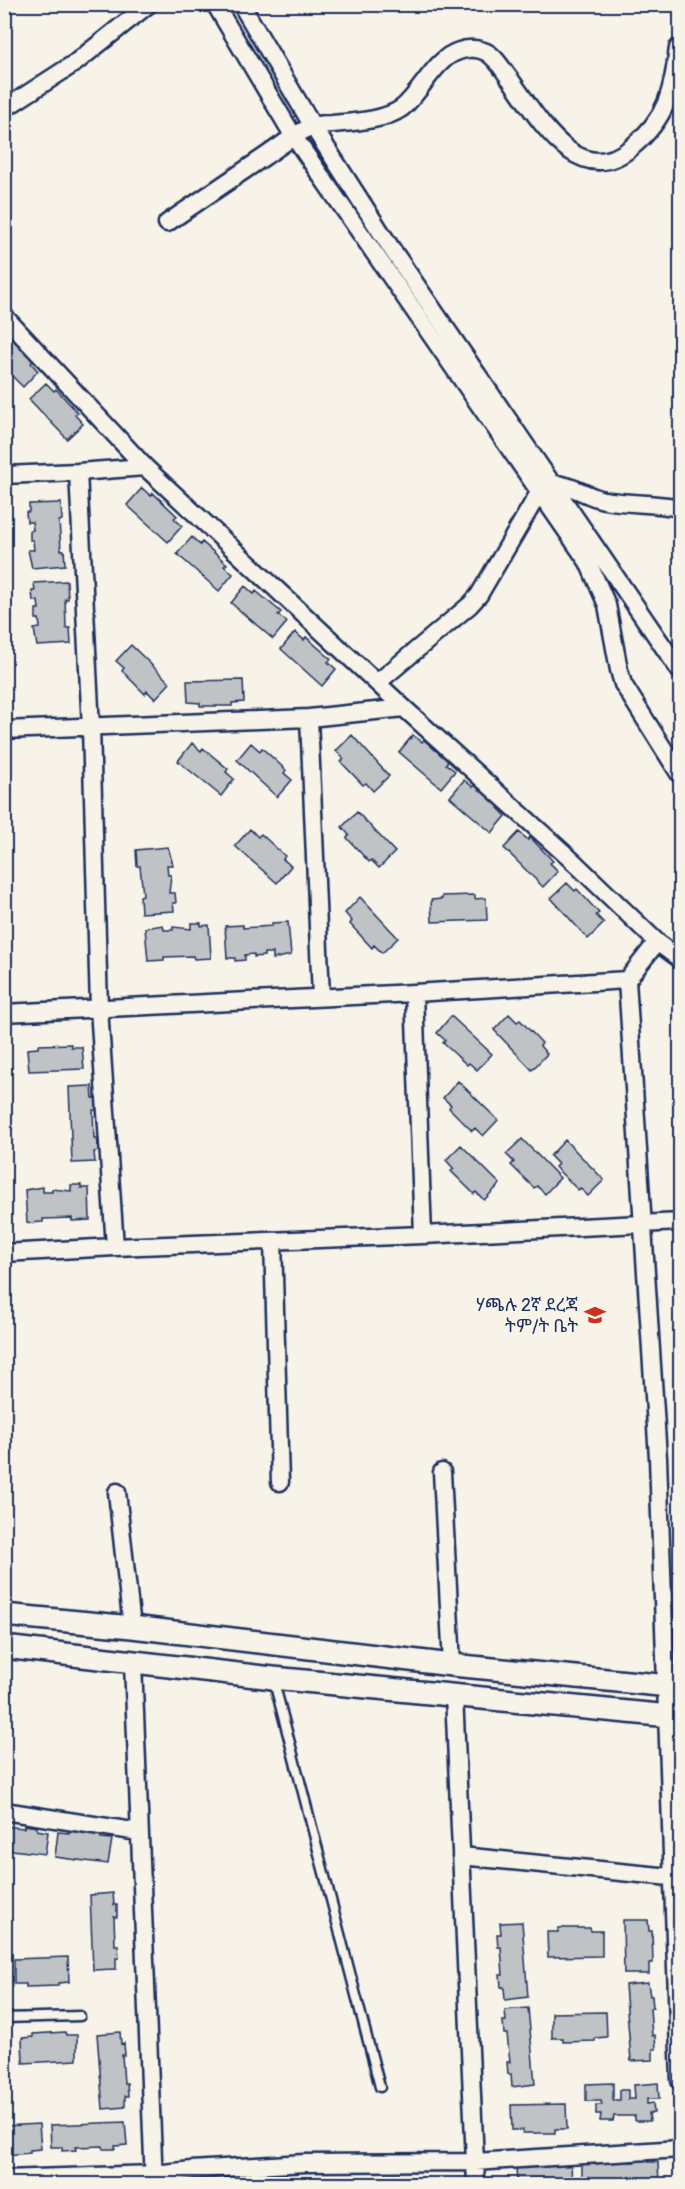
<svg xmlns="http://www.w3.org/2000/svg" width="685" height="2189" font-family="Pangolin,'Noto Sans Ethiopic',sans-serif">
	<rect width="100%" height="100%" fill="#f7f3e8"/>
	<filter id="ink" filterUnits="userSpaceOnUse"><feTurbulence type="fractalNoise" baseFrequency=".0167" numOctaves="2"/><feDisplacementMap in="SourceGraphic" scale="12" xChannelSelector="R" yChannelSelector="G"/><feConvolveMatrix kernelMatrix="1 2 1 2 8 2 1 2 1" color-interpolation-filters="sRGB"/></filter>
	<g filter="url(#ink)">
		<path fill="#c0c3c5" stroke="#1b2f5e" stroke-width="1.5" d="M 4,334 L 9,339 L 11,337 L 33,361 L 31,363 L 38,371 L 23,387 L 4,368 Z
			M 46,383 L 54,391 L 56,389 L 78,413 L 75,415 L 83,424 L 67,439 L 29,399 Z
			M 142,488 L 151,496 L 153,493 L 177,516 L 174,518 L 182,526 L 168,542 L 127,505 Z
			M 61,503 L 62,520 L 59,521 L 61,550 L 64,550 L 65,565 L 32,568 L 28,550 L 34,550 L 33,540 L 30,540 L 30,531 L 33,530 L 32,522 L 27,522 L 26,512 L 29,512 L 29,504 Z
			M 192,537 L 200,545 L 202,542 L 227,564 L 224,566 L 233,574 L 219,591 L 177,554 Z
			M 67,581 L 68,599 L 65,599 L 66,628 L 70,628 L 71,644 L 37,646 L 34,629 L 40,628 L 39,619 L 36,619 L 36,609 L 39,609 L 38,601 L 33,601 L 32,591 L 35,591 L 34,583 Z
			M 245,586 L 254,594 L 256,591 L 281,612 L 278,615 L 287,622 L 273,639 L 231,603 Z
			M 295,632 L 304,640 L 306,637 L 331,659 L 328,662 L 336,669 L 322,686 L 281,649 Z
			M 131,645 L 170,683 L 155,699 L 147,691 L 145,694 L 122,671 L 124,668 L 116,661 Z
			M 243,680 L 244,702 L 232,703 L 232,706 L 200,706 L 200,703 L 188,702 L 187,681 Z
			M 352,735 L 389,776 L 373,791 L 366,783 L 363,785 L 341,762 L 344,759 L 336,751 Z
			M 413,735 L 422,742 L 424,740 L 448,761 L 446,764 L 455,771 L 441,788 L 399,752 Z
			M 192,743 L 201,751 L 203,748 L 228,769 L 226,772 L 234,779 L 221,796 L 178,761 Z
			M 251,743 L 260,751 L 262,748 L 286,770 L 284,773 L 292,780 L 277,797 L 237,760 Z
			M 464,780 L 473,787 L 475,785 L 500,806 L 498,808 L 506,816 L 492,833 L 450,797 Z
			M 357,812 L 395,852 L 379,868 L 371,860 L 369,862 L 347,838 L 349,835 L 342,827 Z
			M 250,829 L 258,837 L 261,834 L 285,856 L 283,859 L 291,866 L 277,883 L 235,846 Z
			M 519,832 L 528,840 L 530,837 L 553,861 L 550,863 L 558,871 L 543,887 L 504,848 Z
			M 168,847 L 173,865 L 167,865 L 168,875 L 171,875 L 169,893 L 175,893 L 176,903 L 173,903 L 174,911 L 141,913 L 140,896 L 143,895 L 140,866 L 137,866 L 136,850 Z
			M 567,883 L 575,891 L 577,889 L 599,913 L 596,915 L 604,923 L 588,939 L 551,898 Z
			M 475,895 L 475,899 L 486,898 L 487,920 L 432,922 L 431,900 L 442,899 L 442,896 Z
			M 360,897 L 398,938 L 382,953 L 374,945 L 372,948 L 350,924 L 352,921 L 345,913 Z
			M 288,922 L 291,955 L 273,959 L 273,953 L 264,953 L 264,956 L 254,957 L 254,954 L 245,955 L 245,960 L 235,961 L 235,958 L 227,958 L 225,926 L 243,925 L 243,928 L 272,926 L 272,923 Z
			M 191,923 L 201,923 L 201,926 L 209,925 L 211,958 L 194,959 L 193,956 L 164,957 L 164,960 L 148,961 L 145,928 L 163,925 L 164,930 L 173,930 L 173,927 L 191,929 Z
			M 509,1014 L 517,1022 L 520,1020 L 542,1043 L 540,1046 L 547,1054 L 532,1070 L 494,1030 Z
			M 451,1016 L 492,1054 L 477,1070 L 469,1063 L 467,1065 L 443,1043 L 445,1040 L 437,1033 Z
			M 71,1044 L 71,1047 L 82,1047 L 84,1069 L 29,1071 L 27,1049 L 38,1048 L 38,1045 Z
			M 458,1081 L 498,1120 L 483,1136 L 475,1128 L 472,1131 L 449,1108 L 451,1105 L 443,1098 Z
			M 92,1086 L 93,1098 L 96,1098 L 96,1110 L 93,1110 L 94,1138 L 97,1138 L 98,1151 L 94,1152 L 95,1162 L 72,1163 L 69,1087 Z
			M 522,1139 L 560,1178 L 545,1194 L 537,1186 L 534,1188 L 511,1165 L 514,1162 L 506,1154 Z
			M 565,1140 L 604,1180 L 588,1196 L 580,1188 L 578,1190 L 555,1167 L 558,1164 L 550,1156 Z
			M 461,1145 L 500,1184 L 484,1200 L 476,1192 L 474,1194 L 451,1171 L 454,1169 L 446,1160 Z
			M 71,1185 L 81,1185 L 81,1188 L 89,1188 L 90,1220 L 72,1221 L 72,1218 L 43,1219 L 43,1222 L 27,1223 L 25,1190 L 43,1187 L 43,1192 L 52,1192 L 52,1189 L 71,1191 Z
			M 7,1189 L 8,1205 L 4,1205 L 4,1190 Z
			M 24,1825 L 37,1827 L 37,1830 L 48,1832 L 45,1854 L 4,1849 L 4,1826 L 24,1828 Z
			M 69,1830 L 101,1834 L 101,1838 L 112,1839 L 108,1864 L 55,1857 L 58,1832 L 69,1833 Z
			M 113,1893 L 114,1905 L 117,1905 L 117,1917 L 114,1917 L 115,1945 L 118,1945 L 119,1958 L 116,1958 L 116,1969 L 93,1970 L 90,1895 Z
			M 623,1920 L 648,1920 L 649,1931 L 652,1931 L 653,1963 L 649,1963 L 649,1974 L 624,1974 Z
			M 522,1922 L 528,1997 L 505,2000 L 504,1987 L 501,1987 L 500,1975 L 503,1975 L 501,1947 L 498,1947 L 497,1934 L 501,1934 L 500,1923 Z
			M 558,1928 L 590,1928 L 591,1931 L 602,1931 L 602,1956 L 548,1957 L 547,1932 L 558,1932 Z
			M 68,1957 L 69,1982 L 58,1983 L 58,1986 L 26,1987 L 26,1984 L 14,1984 L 14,1959 Z
			M 648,1983 L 650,1996 L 652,1996 L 653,2008 L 650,2008 L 652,2036 L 655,2035 L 656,2049 L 653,2049 L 653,2060 L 631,2061 L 625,1985 Z
			M 528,2008 L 535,2084 L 512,2087 L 511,2074 L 508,2074 L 507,2062 L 510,2062 L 507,2034 L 504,2034 L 503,2021 L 506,2021 L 505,2010 Z
			M 606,2012 L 607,2037 L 595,2038 L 595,2041 L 563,2042 L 563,2038 L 552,2038 L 552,2013 Z
			M 65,2032 L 66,2035 L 77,2035 L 77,2060 L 23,2063 L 22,2038 L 33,2037 L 33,2034 Z
			M 120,2032 L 121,2044 L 124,2043 L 125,2055 L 122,2055 L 124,2083 L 127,2083 L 128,2096 L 125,2096 L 125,2107 L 103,2109 L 97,2034 Z
			M 613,2083 L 613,2100 L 620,2100 L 620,2090 L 628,2090 L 628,2099 L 635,2099 L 634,2085 L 658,2083 L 659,2099 L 647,2099 L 647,2104 L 653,2103 L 654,2113 L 649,2113 L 650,2121 L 635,2121 L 635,2116 L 614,2116 L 613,2121 L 600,2121 L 601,2114 L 596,2114 L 596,2105 L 602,2105 L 601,2101 L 586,2101 L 586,2084 Z
			M 566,2104 L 567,2129 L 555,2129 L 555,2133 L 523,2133 L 523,2130 L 512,2130 L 511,2105 Z
			M 125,2122 L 127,2145 L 115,2146 L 115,2149 L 103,2149 L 103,2146 L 75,2147 L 76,2150 L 62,2151 L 62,2147 L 51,2147 L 50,2125 Z
			M 39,2124 L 41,2149 L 30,2150 L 30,2153 L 4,2155 L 4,2126 Z
			M 647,2158 L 648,2162 L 658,2162 L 659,2184 L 582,2184 L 582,2162 L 634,2162 L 634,2159 Z
			M 559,2161 L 559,2165 L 571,2165 L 572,2184 L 517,2184 L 516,2168 Z"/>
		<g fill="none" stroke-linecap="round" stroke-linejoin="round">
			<defs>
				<path id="service" d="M 273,1678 L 380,2087
					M 4,2018 L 80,2016"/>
				<path id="minor" d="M 215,4 L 294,137 L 588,562 L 607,605 L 619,670 L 623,684 L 680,775
					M 241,4 L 312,125 L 391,248 L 680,671
					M 4,109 L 75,63 L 149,4
					M 167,223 C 199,201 232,179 264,157 C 279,147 294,135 310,127 C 316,124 325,124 332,124 C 353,122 384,121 402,108 C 421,93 435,58 459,51 C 467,48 478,48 486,52 C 496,57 503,70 510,79 C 538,117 578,192 632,147 C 668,117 672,91 678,48
					M 4,316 L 145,467 L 404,708 L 576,864 L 657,942 L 627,980
					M 78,472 L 145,467
					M 4,475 L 78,472 L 91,728 L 99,1008 L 115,1247 L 423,1235 L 414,993
					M 555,484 C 573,485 586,496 604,500 C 627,504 651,503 674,507 L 680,505
					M 377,683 L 470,605 L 479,595 L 540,491
					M 309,718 L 404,708
					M 4,730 L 309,718 L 321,997
					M 657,942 L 680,959
					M 4,1013 L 414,993 L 627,980 L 658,1458 L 680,2081
					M 423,1235 L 680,1222
					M 273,1241 L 280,1482
					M 4,1253 L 115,1247
					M 442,1472 L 452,1665
					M 117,1492 L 132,1627
					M 133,1663 L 154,2183
					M 454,1695 L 476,2184
					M 4,1811 L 139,1832
					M 461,1856 L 680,1878
					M 4,2179 L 154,2174 L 192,2170 L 305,2163 L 475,2162 L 680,2149"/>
				<path id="tertiary" d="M 4,1615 L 132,1627 L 452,1665 L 680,1687
					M 4,1647 L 273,1678 L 680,1717"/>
			</defs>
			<use href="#service" stroke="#1b2f5e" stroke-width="13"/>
			<use href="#minor" stroke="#1b2f5e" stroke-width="21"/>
			<use href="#tertiary" stroke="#1b2f5e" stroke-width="26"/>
			<use href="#service" stroke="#f7f3e8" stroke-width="8"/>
			<use href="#minor" stroke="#f7f3e8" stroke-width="16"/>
			<use href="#tertiary" stroke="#f7f3e8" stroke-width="21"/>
		</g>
	</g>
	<defs>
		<symbol id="school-bare" viewBox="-9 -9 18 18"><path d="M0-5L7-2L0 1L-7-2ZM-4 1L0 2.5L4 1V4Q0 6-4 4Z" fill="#c8321e" stroke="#f7f3e8" stroke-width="2.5" paint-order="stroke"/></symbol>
	</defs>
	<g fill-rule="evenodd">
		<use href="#school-bare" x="580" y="1300" width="30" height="30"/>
	</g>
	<g text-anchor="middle" stroke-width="5" stroke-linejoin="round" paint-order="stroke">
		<g font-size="18" fill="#1b2f5e" stroke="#f7f3e8" text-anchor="end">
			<text x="578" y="1311">ሃጫሉ 2ኛ ደረጃ<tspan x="578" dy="21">ትም/ት ቤት</tspan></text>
		</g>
	</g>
	<rect width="685" height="2189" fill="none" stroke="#f7f3e8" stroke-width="24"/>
	<rect x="12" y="12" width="661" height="2165" fill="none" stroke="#1b2f5e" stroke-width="2" filter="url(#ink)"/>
</svg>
